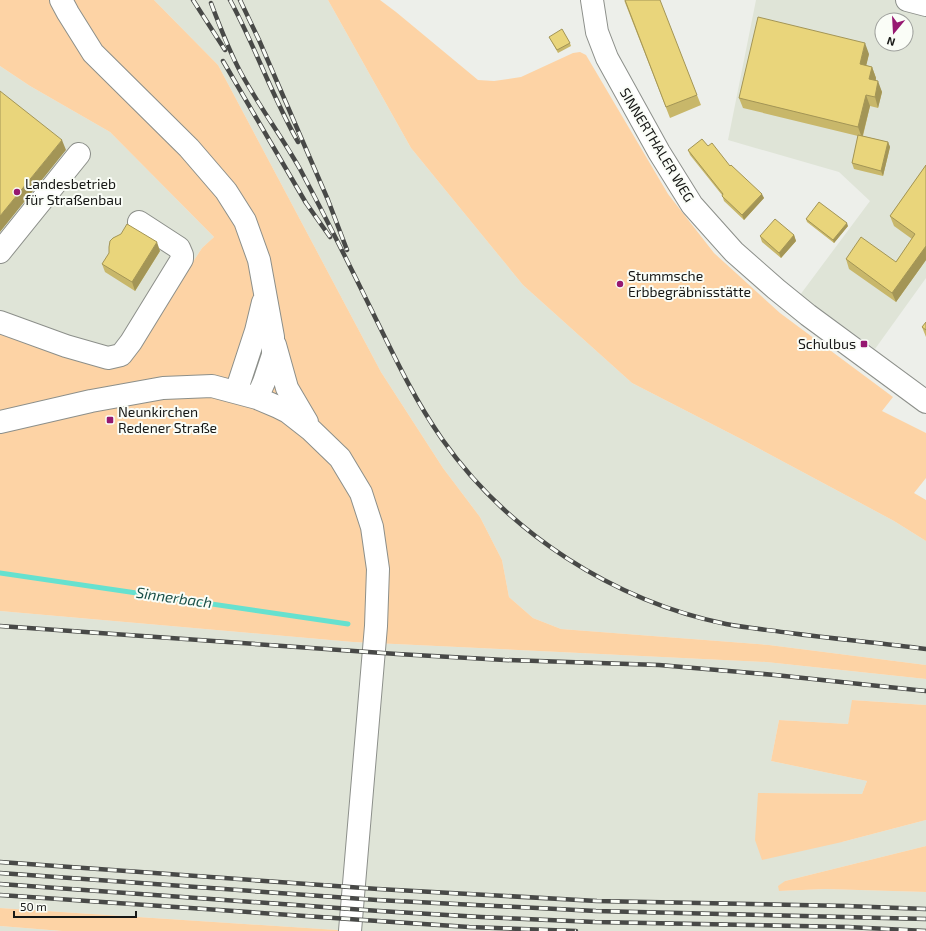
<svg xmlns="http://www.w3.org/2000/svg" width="926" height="931" font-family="'Exo 2',sans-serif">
	<rect width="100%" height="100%" fill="#edefea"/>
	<path fill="#dfe4d7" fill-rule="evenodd" d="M 154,0 L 328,0 L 411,148 L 523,285 L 632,383 L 743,440 L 894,521 L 926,541 L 926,665 L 769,645 L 561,629 L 533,618 L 509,597 L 502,560 L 480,517 L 443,468 L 381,372 L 218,65 Z
		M 756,0 L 926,0 L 926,278 L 875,349 L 800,295 L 870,201 L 839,172 L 728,140 ZM 882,20 L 906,20 L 906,44 L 882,44 Z
		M 0,66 L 30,86 L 110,132 L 214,237 L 202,248 L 139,345 L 129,358 L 0,334 Z
		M 0,611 L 353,642 L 766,662 L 926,679 L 926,705 L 853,700 L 848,724 L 779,720 L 771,761 L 867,781 L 862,794 L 758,793 L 842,842 L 926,820 L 926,846 L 785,881 L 779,891 L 825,889 L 926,892 L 926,931 L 352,931 L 0,908 Z
		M 0,926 L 62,931 L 0,931 Z"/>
	<path fill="#fdd3a5" d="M 0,0 L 154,0 L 218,65 L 381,372 L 443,468 L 480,517 L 502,560 L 509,597 L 533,618 L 561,629 L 769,645 L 926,665 L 926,679 L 766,662 L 353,642 L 0,611 L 0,334 L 86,362 L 139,345 L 202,248 L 214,237 L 110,132 L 30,86 L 0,66 Z
		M 328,0 L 380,0 L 396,12 L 478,80 L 494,81 L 521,77 L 573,53 L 580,52 L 586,55 L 668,194 L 714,253 L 780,313 L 893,397 L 882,411 L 926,433 L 926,478 L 914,493 L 926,500 L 926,541 L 894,521 L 743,440 L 632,383 L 523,285 L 411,148 Z
		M 852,700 L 926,705 L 926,820 L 842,842 L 762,860 L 755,840 L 758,793 L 862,794 L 867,781 L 771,761 L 779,720 L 848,724 Z
		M 926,846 L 926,892 L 825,889 L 779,891 L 778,886 L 785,881 Z
		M 0,908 L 307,928 L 352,931 L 62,931 L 0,926 Z"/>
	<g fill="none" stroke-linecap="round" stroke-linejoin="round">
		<path stroke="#66e1cf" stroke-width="5" d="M 0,573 L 348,624"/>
		<defs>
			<path id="minor" d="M 592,0 L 597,32 L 607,58 L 659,152 L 692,205 L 734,252 L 776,289 L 808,315 L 926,402
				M 0,252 L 79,154
				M 0,322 L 66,346 L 108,358 L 121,355 L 131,342 L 182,259 L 182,255 L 179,248 L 139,222"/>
			<path id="major" d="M 61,0 L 68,13 L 93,53 L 189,148 L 226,191 L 245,221 L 259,260 L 273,337 L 273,355 L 264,382 L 257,398
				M 907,0 L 926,5
				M 275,345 L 287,388 L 307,422
				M 236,392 L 256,331 L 263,302
				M 0,422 L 91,401 L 163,388 L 212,386 L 257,398 L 278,407 L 288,412 L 311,430 L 340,458 L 361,493 L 372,527 L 378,569 L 376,626 L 350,931"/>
		</defs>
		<use href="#minor" stroke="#8c8f8a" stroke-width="24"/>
		<use href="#major" stroke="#8c8f8a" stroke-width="24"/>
		<use href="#minor" stroke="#fff" stroke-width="22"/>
		<use href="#major" stroke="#fff" stroke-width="22"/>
		<defs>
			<path id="rail" d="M 193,0 L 225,50
				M 230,0 C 255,46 272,96 298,142
				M 240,0 L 259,40 L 328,200 L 347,250
				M 211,3 C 220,27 229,51 241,73 C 259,106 282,137 300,169 C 325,216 349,264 372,311 C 393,354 414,399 442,439 C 508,533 614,601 726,624 C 747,628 769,630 790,633 C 835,639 881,643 926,649
				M 223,61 L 306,203 L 330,237
				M 0,626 L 397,654 L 505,660 L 659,665 L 775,675 L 926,691
				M 0,862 L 378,889 L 597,901 L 846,906 L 926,909
				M 0,873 L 377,900 L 596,911 L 926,919
				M 0,884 L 379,911 L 481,917 L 595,922 L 848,927 L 926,931
				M 0,895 L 378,921 L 469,927 L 576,931"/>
		</defs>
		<use href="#rail" stroke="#484947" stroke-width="4.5"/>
		<use href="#rail" stroke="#fafdf7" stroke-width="3" stroke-dasharray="9" stroke-linecap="butt"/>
	</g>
	<path fill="#c8b76a" d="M 624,0 L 697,95 L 701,105 L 670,118 Z
		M 549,37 L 570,43 L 571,46 L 558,53 Z
		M 869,54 L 866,65 L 872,67 L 876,78 L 876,80 L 882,92 L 878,108 L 870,106 L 863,136 L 888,142 L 890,147 L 883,176 L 854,169 L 852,163 L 858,136 L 743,108 L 739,98 Z
		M 708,146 L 730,166 L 764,198 L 744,220 L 724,201 L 722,195 L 690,155 L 688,150 Z
		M 926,165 L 926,260 L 896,302 L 849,269 L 846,259 L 896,262 L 912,239 L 894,226 L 890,216 Z
		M 806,219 L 848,226 L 834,243 L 807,222 Z
		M 794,235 L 796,241 L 781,258 L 762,242 L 760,236 Z
		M 160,251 L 135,291 L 105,272 L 102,264 Z
		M 926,322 L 926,337 L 922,327 Z"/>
	<path fill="#a39556" d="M 865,43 L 869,54 L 864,75 L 860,64 Z
		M 872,67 L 876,78 L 873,90 L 869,79 Z
		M 878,81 L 882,92 L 878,108 L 875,97 Z
		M 866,95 L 870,106 L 862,138 L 858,127 Z
		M 62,140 L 66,150 L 0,232 L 0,216 Z
		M 888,142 L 890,147 L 883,176 L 881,171 Z
		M 762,194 L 764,198 L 744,220 L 742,215 Z
		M 847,223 L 848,226 L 834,243 L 833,240 Z
		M 794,235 L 796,241 L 781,258 L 779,253 Z
		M 157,242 L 160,251 L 135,291 L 132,282 Z
		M 926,246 L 926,260 L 896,302 L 892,293 Z"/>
	<path fill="#e9d57b" stroke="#a39556" d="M 625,0 L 660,0 L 697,95 L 666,107 Z
		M 758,17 L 865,43 L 860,64 L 872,67 L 869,79 L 878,81 L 875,97 L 866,95 L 858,127 L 739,98 Z
		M 562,29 L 570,43 L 557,50 L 549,37 Z
		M 0,91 L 62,140 L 0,216 Z
		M 858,135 L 888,142 L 881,171 L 852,163 Z
		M 702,139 L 708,146 L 712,143 L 730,166 L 731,165 L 762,194 L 742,215 L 722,196 L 723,194 L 688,150 Z
		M 926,165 L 926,246 L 892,293 L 846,259 L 861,237 L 896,262 L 915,234 L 890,216 Z
		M 819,202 L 847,223 L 833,240 L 806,219 Z
		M 775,219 L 794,235 L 779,253 L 760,236 Z
		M 127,224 L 157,242 L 132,282 L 102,264 L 109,253 L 109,247 L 110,241 L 113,238 L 121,234 Z
		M 926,322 L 926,330 L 922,327 Z"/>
	<g fill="#961871" stroke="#fafdf7" stroke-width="1.5">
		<circle cx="17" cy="192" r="4"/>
		<circle cx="620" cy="284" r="4"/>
		<rect x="860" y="340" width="8" height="8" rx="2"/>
		<rect x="106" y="416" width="8" height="8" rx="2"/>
	</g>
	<g text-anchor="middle" stroke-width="4" stroke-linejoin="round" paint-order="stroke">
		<g font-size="14" fill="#161715" stroke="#fafdf7">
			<text transform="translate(657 145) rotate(59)" y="5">SINNERTHALER WEG</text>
		</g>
		<g font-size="14" fill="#161715" stroke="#fafdf7" text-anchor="start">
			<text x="25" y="189">Landesbetrieb<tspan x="25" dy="16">für Straßenbau</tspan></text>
			<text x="628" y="281">Stummsche<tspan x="628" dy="16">Erbbegräbnisstätte</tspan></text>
			<text x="856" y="349" text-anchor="end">Schulbus</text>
			<text x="118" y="417">Neunkirchen<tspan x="118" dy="16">Redener Straße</tspan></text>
		</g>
		<g font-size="15" font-style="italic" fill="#194f47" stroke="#fafdf7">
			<text transform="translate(174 598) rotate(8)" y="5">Sinnerbach</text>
		</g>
	</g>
	<g transform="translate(894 32) rotate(198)"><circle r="19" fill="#fafdf7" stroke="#9fa19d"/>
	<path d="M0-3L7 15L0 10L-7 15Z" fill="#961871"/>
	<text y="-6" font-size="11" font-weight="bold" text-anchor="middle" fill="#161715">N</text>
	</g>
	<path d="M14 911v6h122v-6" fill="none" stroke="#161715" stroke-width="2"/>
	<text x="20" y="911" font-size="12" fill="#161715" stroke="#fafdf7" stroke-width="3" paint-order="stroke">50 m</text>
</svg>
